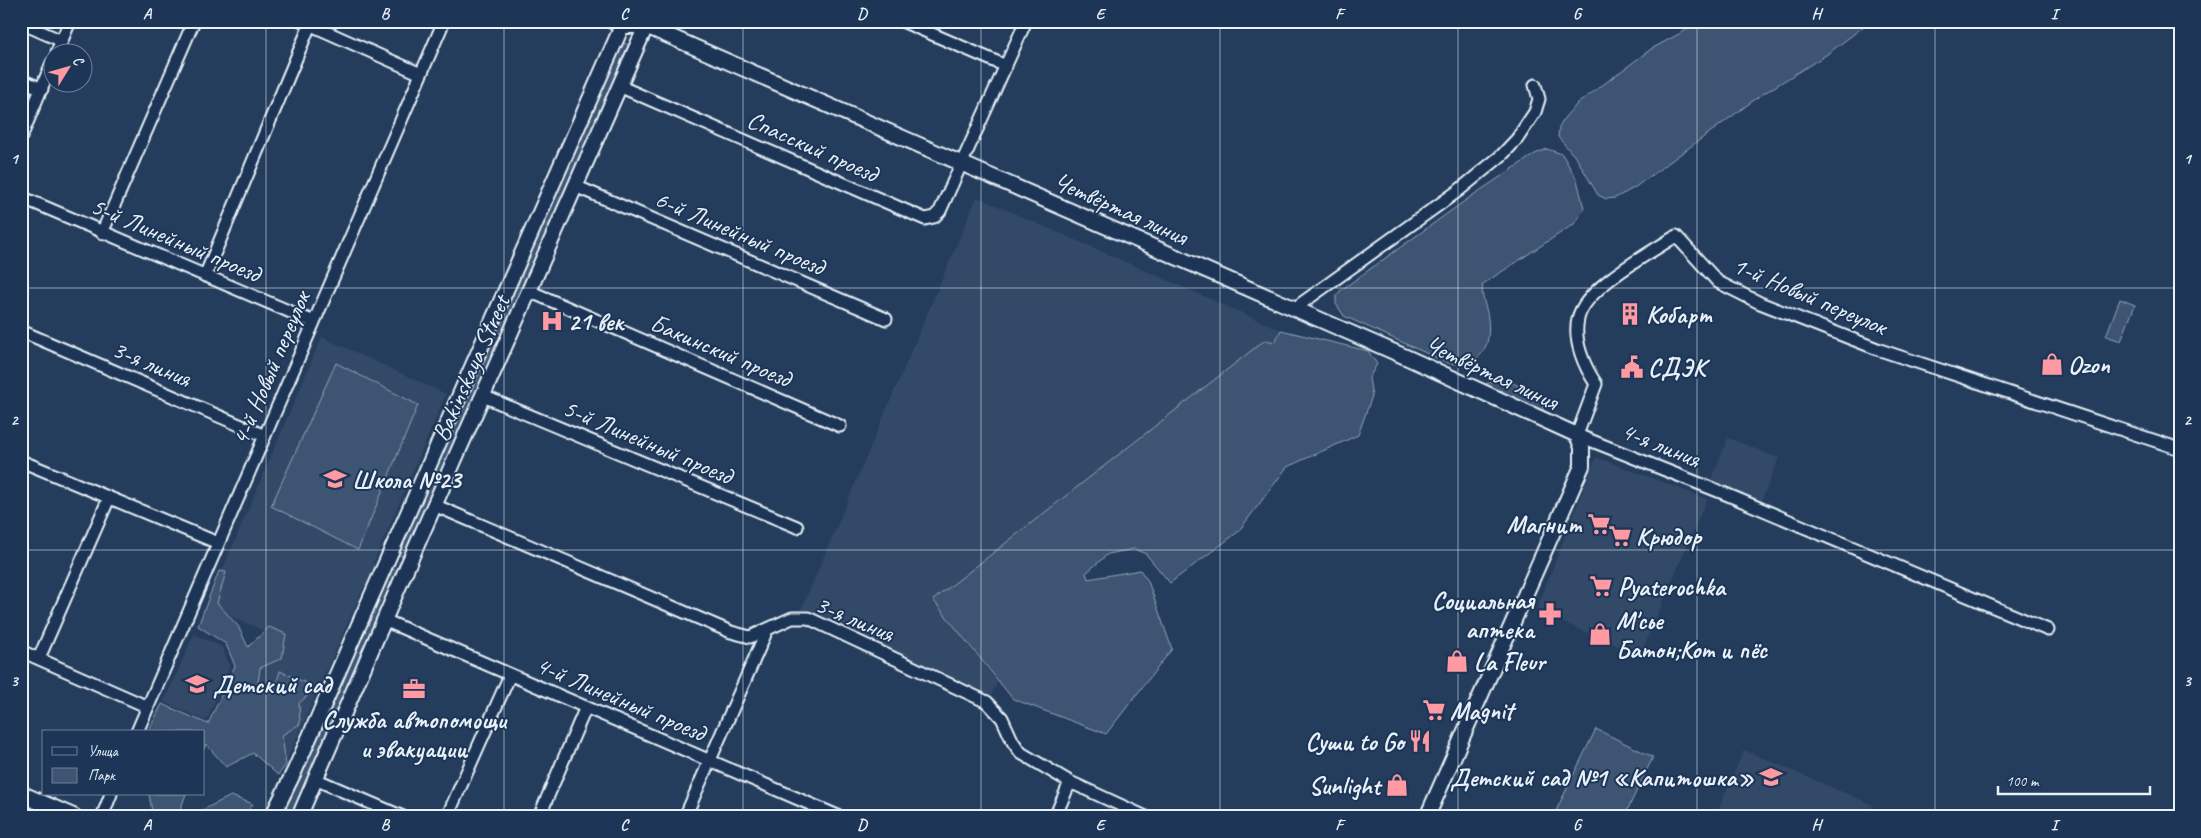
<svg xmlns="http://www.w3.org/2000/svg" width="2201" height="838" font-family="Caveat,sans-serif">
	<rect width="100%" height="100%" fill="#253d5d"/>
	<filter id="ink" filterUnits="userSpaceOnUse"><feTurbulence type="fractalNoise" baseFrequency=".02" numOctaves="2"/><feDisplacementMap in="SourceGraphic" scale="10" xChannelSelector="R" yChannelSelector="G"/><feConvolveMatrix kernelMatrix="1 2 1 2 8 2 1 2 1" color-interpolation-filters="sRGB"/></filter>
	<g filter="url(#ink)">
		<path fill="#334a68" d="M 977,197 L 1281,330 L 1275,342 L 933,600 L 997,682 L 990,699 L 801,610 Z
			M 322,337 L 446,394 L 373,564 L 378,567 L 368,588 L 364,586 L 286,762 L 228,736 L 271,634 L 207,606 Z
			M 1728,438 L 1779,458 L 1761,502 L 1710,482 Z
			M 1596,457 L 1707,499 L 1640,655 L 1536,611 Z
			M 194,634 L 222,647 L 230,666 L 206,721 L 164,702 Z
			M 1744,750 L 1873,805 L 1868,817 L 1715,817 Z"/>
		<path fill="#3e5472" stroke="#93a2b5" d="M 1703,21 L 1871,21 L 1826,55 L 1761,95 L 1634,188 L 1615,198 L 1606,199 L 1598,195 L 1577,159 L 1558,137 L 1559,128 L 1565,117 L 1577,104 L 1651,49 Z
			M 621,42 L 629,45 L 503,334 L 495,331 Z
			M 1547,149 L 1562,154 L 1577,180 L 1584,208 L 1574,224 L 1483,284 C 1480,297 1487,306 1488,319 C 1492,348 1479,369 1448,363 L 1344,316 L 1336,304 L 1336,296 L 1341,290 L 1473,195 L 1535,154 Z
			M 2120,299 L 2135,305 L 2121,341 L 2106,336 Z
			M 1281,330 L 1368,351 L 1377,364 L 1369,378 L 1372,396 L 1358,435 L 1287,467 L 1238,532 L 1170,583 L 1146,554 L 1134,549 L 1108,554 L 1086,573 L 1088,579 L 1140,570 L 1148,581 L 1172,649 L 1106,734 L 1013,699 L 933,600 L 1265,340 L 1275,342 Z
			M 490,343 L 497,346 L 404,557 L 397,554 Z
			M 336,363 L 418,405 L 358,550 L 271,506 Z
			M 1504,379 L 1541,396 L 1544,414 L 1481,385 Z
			M 391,568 L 399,572 L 293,817 L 280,817 Z
			M 219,571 L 226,572 L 217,603 L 238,626 L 248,647 L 269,627 L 286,634 L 282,658 L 260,668 L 257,690 L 273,694 L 280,671 L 317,688 L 299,703 L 300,724 L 282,735 L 286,765 L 278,775 L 253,753 L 226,767 L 206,744 L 204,749 L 204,732 L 148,732 L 162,704 L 208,724 L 235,666 L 226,644 L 198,626 Z
			M 1596,729 L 1653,757 L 1624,817 L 1553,817 Z
			M 149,794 L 186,794 L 178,816 L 192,815 L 231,796 L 253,804 L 243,817 L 153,817 Z"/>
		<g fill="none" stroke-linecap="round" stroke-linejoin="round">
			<defs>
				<path id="minor" d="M 302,21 L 421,74
					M 902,21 L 1006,66
					M 21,23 L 62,41
					M 57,52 L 70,21
					M 21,80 L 42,89
					M 619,86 L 925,219 L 934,217 L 940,211 L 1026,21
					M 21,137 L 52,63
					M 575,186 L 886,319
					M 21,197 L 314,322
					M 102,233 L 194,21
					M 205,276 L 310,25
					M 529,291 L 840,426
					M 1295,308 L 1458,191 L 1502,155 L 1517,139 L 1535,112 L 1539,99 L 1535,85
					M 21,331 L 265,436
					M 483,396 L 797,527
					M 21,461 L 218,543
					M 434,505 L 731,632 L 750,637 L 792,618 L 808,618 L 987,702 L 1002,718 L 1013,742 L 1021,753 L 1070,782 L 1146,817
					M 384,620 L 840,817
					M 2048,630 L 1728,495 L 1577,435 L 1596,384 C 1584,366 1573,341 1578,319 C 1584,288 1650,253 1676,236 L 1718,282 L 1760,303 L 1880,350 L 2180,449
					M 21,651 L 148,707
					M 39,658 L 109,498
					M 137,732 L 444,21
					M 315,779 L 403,817
					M 102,817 L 111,794
					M 447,817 L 510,675
					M 539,817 L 586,707
					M 685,817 L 767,630
					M 1055,817 L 1070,782"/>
				<path id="tertiary" d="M 612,21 L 622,26 L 646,26 L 1408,358 L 1577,435 L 1582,447 L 1582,466 L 1427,817
					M 272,817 L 295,770 L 622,26
					M 299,817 L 408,565 L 646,26"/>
				<path id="secondary" d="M 21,794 L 74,817"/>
			</defs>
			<use href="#minor" stroke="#e8f1f8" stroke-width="15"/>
			<use href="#tertiary" stroke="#e8f1f8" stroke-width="18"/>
			<use href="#secondary" stroke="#e8f1f8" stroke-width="19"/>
			<use href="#minor" stroke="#1d3557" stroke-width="11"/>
			<use href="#tertiary" stroke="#1d3557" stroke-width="14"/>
			<use href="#secondary" stroke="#1d3557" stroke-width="15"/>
		</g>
	</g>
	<path fill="none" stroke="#e8f1f8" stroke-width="1" stroke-opacity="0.55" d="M 266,21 L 266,817M 504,21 L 504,817M 743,21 L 743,817M 981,21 L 981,817M 1220,21 L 1220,817M 1458,21 L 1458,817M 1697,21 L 1697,817M 1935,21 L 1935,817M 21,288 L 2180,288M 21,550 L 2180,550"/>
	<defs>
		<symbol id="building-bare" viewBox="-9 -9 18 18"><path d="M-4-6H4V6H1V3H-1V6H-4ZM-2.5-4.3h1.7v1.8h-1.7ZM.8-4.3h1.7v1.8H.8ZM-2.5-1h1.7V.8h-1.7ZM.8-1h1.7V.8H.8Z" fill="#ff9aa2" stroke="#1d3557" stroke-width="2.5" paint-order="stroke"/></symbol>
		<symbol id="hospital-bare" viewBox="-9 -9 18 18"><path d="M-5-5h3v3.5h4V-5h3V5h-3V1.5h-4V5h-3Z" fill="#ff9aa2" stroke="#1d3557" stroke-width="2.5" paint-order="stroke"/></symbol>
		<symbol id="shop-bare" viewBox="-9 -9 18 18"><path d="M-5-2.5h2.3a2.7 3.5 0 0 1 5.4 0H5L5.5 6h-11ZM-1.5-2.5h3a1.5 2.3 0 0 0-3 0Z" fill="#ff9aa2" stroke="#1d3557" stroke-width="2.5" paint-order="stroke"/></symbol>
		<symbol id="civic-bare" viewBox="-9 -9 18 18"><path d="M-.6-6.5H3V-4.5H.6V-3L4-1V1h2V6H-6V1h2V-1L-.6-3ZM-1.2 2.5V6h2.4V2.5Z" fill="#ff9aa2" stroke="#1d3557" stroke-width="2.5" paint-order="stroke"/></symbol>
		<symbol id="school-bare" viewBox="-9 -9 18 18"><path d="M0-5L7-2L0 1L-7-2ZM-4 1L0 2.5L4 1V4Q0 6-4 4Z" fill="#ff9aa2" stroke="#1d3557" stroke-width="2.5" paint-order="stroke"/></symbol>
		<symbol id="supermarket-bare" viewBox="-9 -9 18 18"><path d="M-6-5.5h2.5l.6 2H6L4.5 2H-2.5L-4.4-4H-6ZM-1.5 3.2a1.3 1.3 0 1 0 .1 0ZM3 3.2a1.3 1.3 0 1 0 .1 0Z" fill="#ff9aa2" stroke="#1d3557" stroke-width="2.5" paint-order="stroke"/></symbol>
		<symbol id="pharmacy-bare" viewBox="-9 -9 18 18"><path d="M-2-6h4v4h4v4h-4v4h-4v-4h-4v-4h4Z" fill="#ff9aa2" stroke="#1d3557" stroke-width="2.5" paint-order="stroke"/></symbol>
		<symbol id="office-bare" viewBox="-9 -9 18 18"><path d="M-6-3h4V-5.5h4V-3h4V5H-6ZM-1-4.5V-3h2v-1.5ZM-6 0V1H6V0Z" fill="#ff9aa2" stroke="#1d3557" stroke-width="2.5" paint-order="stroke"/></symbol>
		<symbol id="restaurant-bare" viewBox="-9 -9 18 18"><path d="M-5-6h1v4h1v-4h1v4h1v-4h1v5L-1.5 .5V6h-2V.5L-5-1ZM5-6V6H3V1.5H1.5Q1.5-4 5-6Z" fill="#ff9aa2" stroke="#1d3557" stroke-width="2.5" paint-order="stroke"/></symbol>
	</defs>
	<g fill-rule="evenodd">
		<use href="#building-bare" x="1614" y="298" width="32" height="32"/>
		<use href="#hospital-bare" x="536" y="305" width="32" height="32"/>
		<use href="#shop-bare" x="2036" y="348" width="32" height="32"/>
		<use href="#civic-bare" x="1616" y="351" width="32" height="32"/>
		<use href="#school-bare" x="319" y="463" width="32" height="32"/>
		<use href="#supermarket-bare" x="1583" y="508" width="32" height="32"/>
		<use href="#supermarket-bare" x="1604" y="520" width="32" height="32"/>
		<use href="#supermarket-bare" x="1585" y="570" width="32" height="32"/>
		<use href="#pharmacy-bare" x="1534" y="598" width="32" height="32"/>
		<use href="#shop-bare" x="1584" y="618" width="32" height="32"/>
		<use href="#shop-bare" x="1441" y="645" width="32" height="32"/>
		<use href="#school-bare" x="181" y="668" width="32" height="32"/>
		<use href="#office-bare" x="398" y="673" width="32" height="32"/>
		<use href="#supermarket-bare" x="1418" y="694" width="32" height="32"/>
		<use href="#restaurant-bare" x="1404" y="725" width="32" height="32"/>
		<use href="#school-bare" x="1755" y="761" width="32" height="32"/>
		<use href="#shop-bare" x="1381" y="769" width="32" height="32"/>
	</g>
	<g text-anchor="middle" stroke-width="4" stroke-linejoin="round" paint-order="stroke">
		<g font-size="25" fill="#e8f1f8" stroke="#1d3557">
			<text transform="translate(813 146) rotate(24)" y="9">Спасский проезд</text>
			<text transform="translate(1121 208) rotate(24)" y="9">Четвёртая линия</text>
			<text transform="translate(740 232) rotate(23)" y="9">6-й Линейный проезд</text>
			<text transform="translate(176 239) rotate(23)" y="9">5-й Линейный проезд</text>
			<text transform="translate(1810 295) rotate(23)" y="9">1-й Новый переулок</text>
			<text transform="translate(721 350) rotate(23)" y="9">Бакинский проезд</text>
			<text transform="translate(152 363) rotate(23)" y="9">3-я линия</text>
			<text transform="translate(270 368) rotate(-67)" y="9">4-й Новый переулок</text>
			<text transform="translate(470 368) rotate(-66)" y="9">Bakinskaya Street</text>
			<text transform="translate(1492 372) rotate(25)" y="9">Четвёртая линия</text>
			<text transform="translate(648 441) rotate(23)" y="9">5-й Линейный проезд</text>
			<text transform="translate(1661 444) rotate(22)" y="9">4-я линия</text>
			<text transform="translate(855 618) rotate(23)" y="9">3-я линия</text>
			<text transform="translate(621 698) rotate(23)" y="9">4-й Линейный проезд</text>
		</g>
		<g font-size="25" font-weight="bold" fill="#e8f1f8" stroke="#1d3557" text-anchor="start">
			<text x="1646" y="323">Кобарт</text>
			<text x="568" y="330">21 век</text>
			<text x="2068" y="373">Ozon</text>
			<text x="1648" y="376">СДЭК</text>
			<text x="352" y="488">Школа №23</text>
			<text x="1582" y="533" text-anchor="end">Магнит</text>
			<text x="1636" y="545">Крюдор</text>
			<text x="1618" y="595">Pyaterochka</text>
			<text x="1534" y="609" text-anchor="end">Социальная<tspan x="1534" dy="29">аптека</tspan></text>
			<text x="1616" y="629">М'сье<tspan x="1616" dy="29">Батон;Кот и пёс</tspan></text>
			<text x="1474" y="670">La Fleur</text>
			<text x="213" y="693">Детский сад</text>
			<text x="1450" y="719">Magnit</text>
			<text x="414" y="728" text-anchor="middle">Служба автопомощи<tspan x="414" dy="29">и эвакуации</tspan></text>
			<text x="1404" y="750" text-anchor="end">Суши to Go</text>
			<text x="1754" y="786" text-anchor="end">Детский сад №1 «Капитошка»</text>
			<text x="1380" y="794" text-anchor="end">Sunlight</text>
		</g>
	</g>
	<rect width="2201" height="838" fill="none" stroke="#1d3557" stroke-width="55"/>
	<rect x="42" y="730" width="162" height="65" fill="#1d3557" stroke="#6e8097"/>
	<rect x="52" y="747" width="25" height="8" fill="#1d3557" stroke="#6e8097"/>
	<text x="88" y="756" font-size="15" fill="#e8f1f8">Улица</text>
	<rect x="52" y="768" width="25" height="15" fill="#3e5472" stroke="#6e8097"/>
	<text x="88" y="780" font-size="15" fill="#e8f1f8">Парк</text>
	<g transform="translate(68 68) rotate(53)"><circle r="24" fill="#1d3557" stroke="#6e8097"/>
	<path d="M0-4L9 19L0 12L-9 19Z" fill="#ff9aa2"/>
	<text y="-8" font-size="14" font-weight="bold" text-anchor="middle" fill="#e8f1f8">С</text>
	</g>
	<path d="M1998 786v8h152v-8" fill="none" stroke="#e8f1f8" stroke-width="2.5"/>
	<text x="2006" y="786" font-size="15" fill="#e8f1f8" stroke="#1d3557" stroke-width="4" paint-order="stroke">100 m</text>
	<rect x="28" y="28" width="2146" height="782" fill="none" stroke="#e8f1f8" stroke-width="2"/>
	<g font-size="16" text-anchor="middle" font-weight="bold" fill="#e8f1f8">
		<text x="147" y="19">A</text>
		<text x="385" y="19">B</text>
		<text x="624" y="19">C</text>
		<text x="862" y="19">D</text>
		<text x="1100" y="19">E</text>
		<text x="1339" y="19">F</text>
		<text x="1577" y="19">G</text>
		<text x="1816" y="19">H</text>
		<text x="2054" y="19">I</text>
		<text x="14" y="164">1</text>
		<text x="2187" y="164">1</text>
		<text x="14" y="425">2</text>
		<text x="2187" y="425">2</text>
		<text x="14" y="686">3</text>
		<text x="2187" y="686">3</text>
		<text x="147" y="830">A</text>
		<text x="385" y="830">B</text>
		<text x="624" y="830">C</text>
		<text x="862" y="830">D</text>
		<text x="1100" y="830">E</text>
		<text x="1339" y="830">F</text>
		<text x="1577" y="830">G</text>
		<text x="1816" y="830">H</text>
		<text x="2054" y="830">I</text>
	</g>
</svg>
